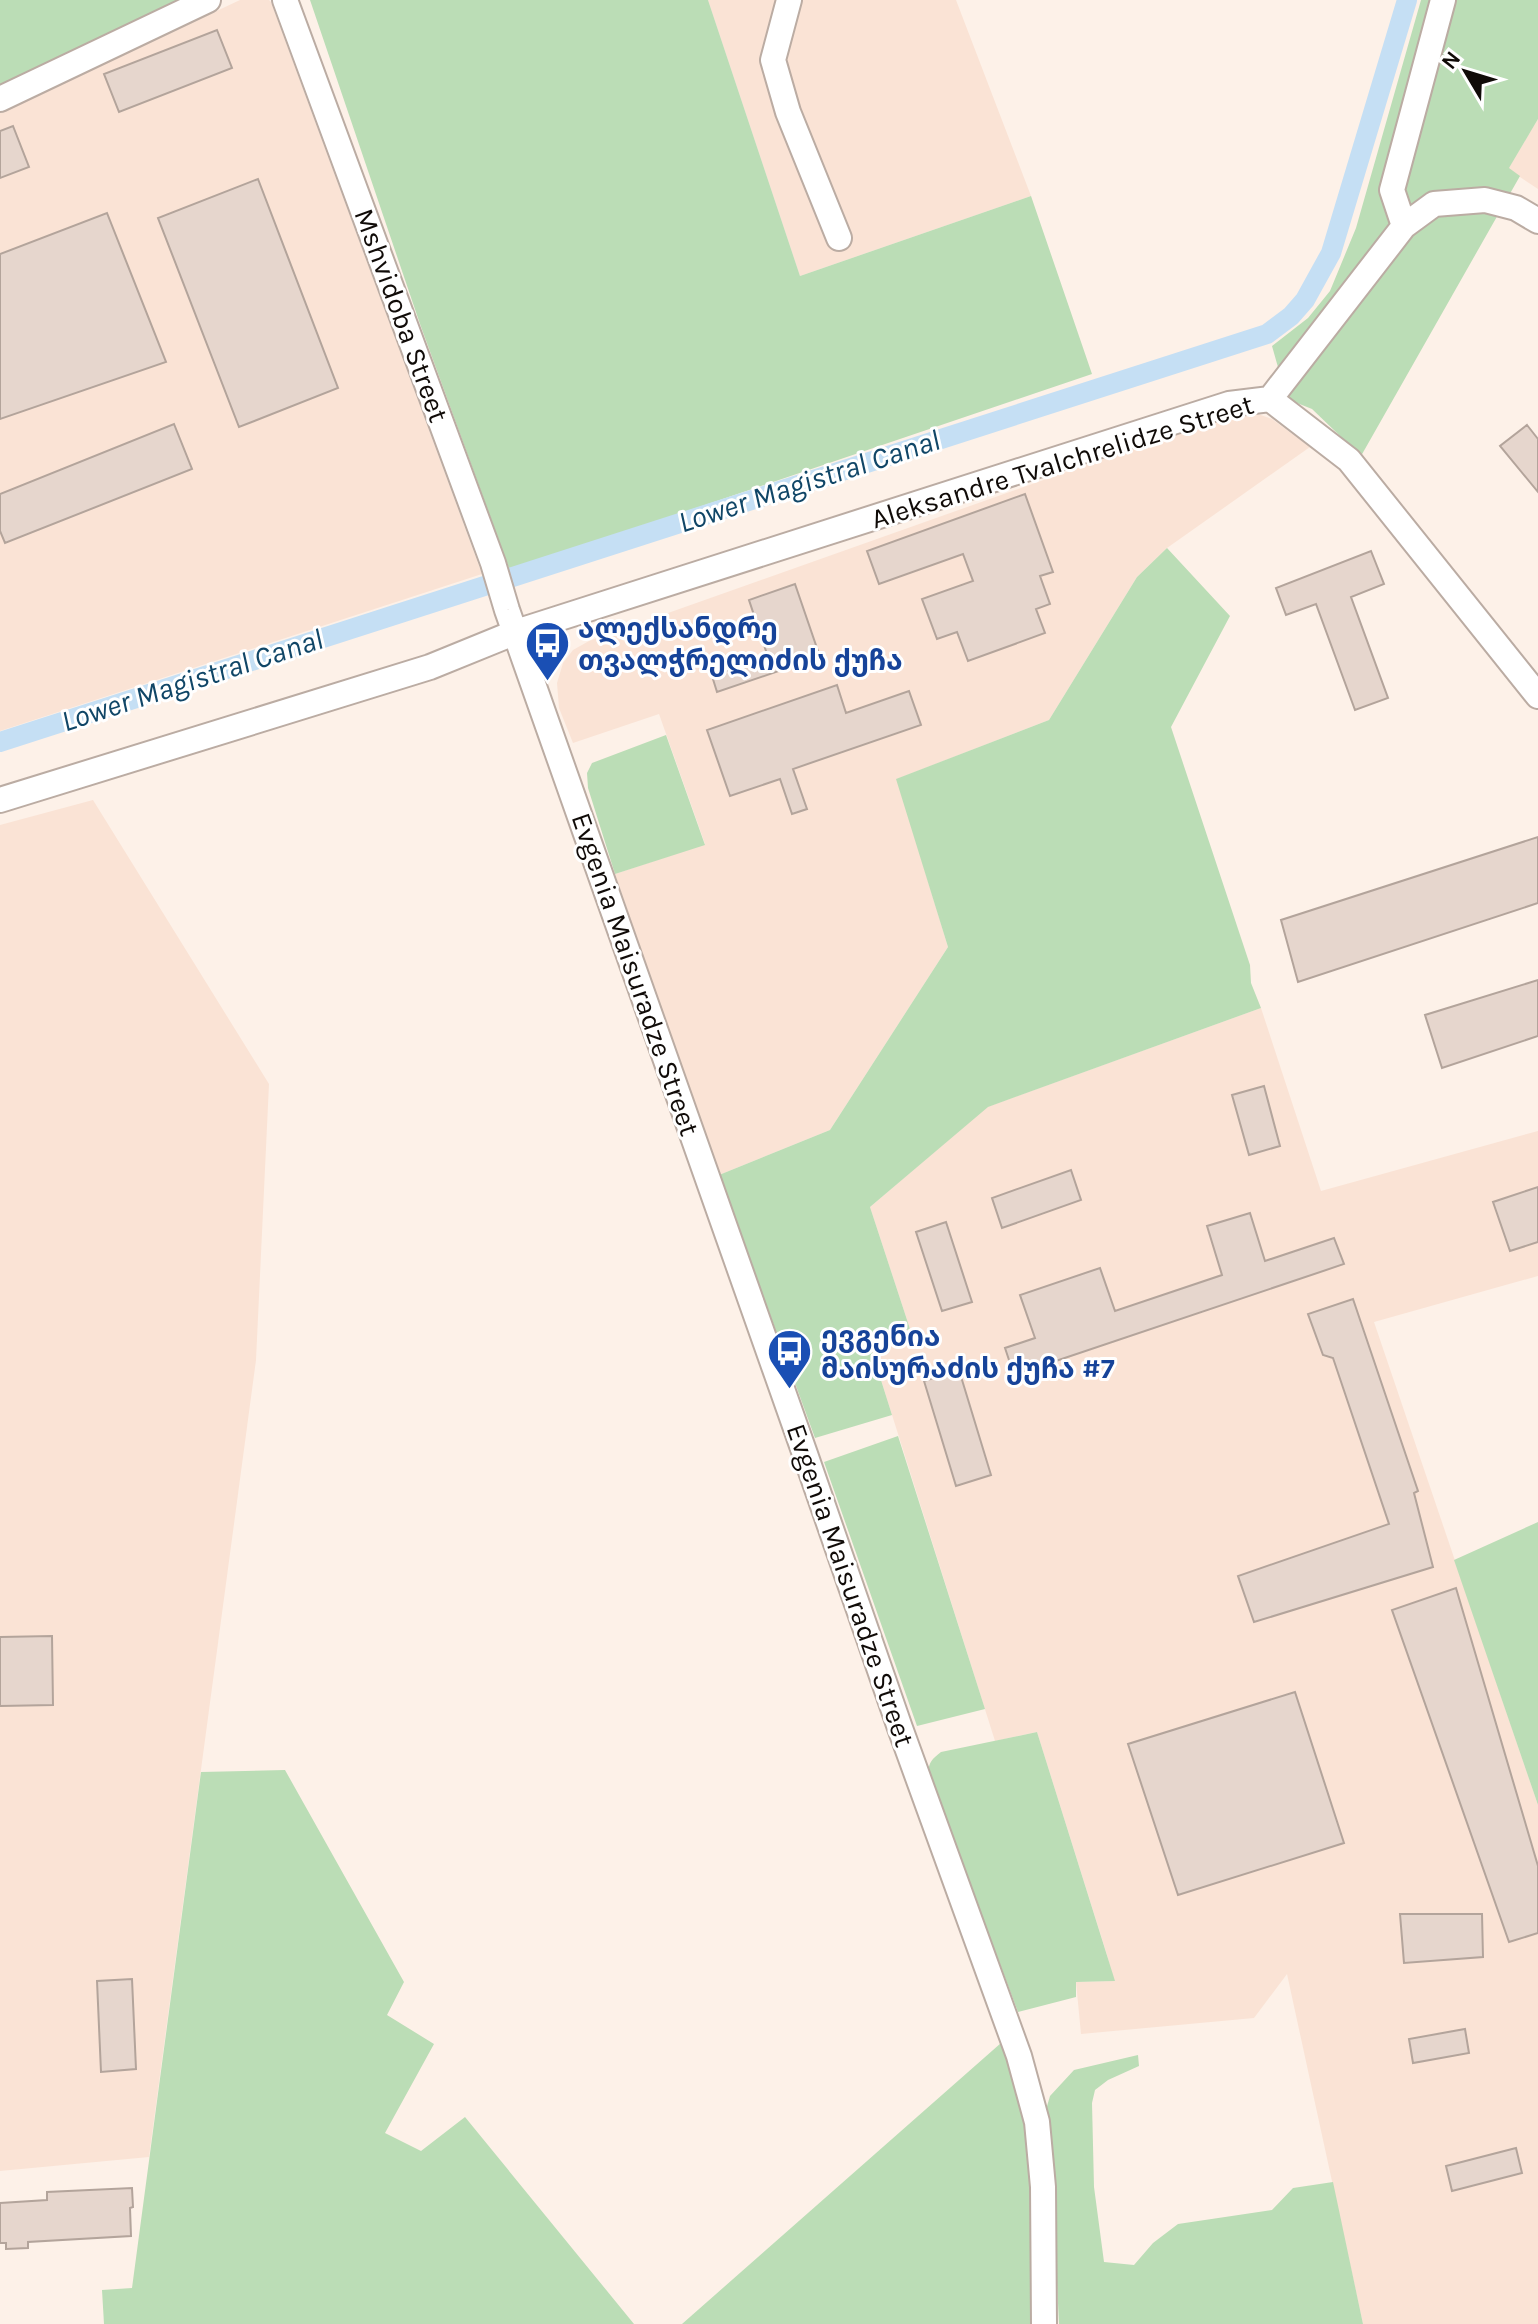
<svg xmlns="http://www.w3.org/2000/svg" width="1538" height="2324" font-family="Karla,'Noto Sans Georgian',sans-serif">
	<rect width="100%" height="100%" fill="#fdf1e8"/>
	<path fill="#fae3d5" d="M 240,0 L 269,0 L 271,2 L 482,574 L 0,731 L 0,113 Z
		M 708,0 L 956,0 L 1031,196 L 800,276 Z
		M 1538,119 L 1538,189 L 1508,169 Z
		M 1238,411 L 1255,413 L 1272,419 L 1310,447 L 1167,548 L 1137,577 L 1049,720 L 897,779 L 948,947 L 830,1130 L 719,1175 L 615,874 L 705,844 L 659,714 L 573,743 L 559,708 L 557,683 L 563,663 L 573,650 L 589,641 Z
		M 93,800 L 269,1084 L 256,1360 L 149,2157 L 0,2171 L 0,825 Z
		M 1261,1008 L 1321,1191 L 1538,1131 L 1538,1276 L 1374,1322 L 1538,1805 L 1538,2324 L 1363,2324 L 1287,1974 L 1254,2018 L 1081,2034 L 1076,1982 L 1114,1981 L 1107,1955 L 1037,1732 L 995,1741 L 869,1342 L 910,1329 L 870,1207 L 987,1107 Z"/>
	<path fill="#bbddb6" d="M 0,0 L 185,0 L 0,88 Z
		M 310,0 L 708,0 L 800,276 L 1031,196 L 1092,374 L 510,571 L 420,324 Z
		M 1421,0 L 1538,0 L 1538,119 L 1509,168 L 1520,176 L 1361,456 L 1312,409 L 1287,399 L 1272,346 L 1308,318 L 1330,291 L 1356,228 Z
		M 1167,548 L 1230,616 L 1171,727 L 1250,965 L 1251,983 L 1261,1008 L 988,1107 L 870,1207 L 910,1329 L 869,1342 L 892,1415 L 815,1438 L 719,1175 L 830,1130 L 948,947 L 896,779 L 1049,720 L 1137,577 Z
		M 666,735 L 705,845 L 615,874 L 588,788 L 587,773 L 592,763 Z
		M 898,1436 L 985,1709 L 917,1726 L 824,1462 Z
		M 1538,1522 L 1538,1805 L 1454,1560 Z
		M 1037,1732 L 1115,1981 L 1076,1982 L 1076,1997 L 1018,2012 L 928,1773 C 929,1762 932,1759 941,1752 Z
		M 285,1770 L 404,1982 L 387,2015 L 434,2044 L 385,2133 L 421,2151 L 465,2117 L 634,2324 L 104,2324 L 102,2290 L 132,2288 L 201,1772 Z
		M 1001,2043 L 1021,2105 L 1031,2167 L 1030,2324 L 682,2324 Z
		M 1138,2055 L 1139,2066 L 1108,2080 L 1095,2090 L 1092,2103 L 1094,2187 L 1104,2262 L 1134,2265 L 1153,2243 L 1178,2224 L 1272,2210 L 1293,2188 L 1333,2182 L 1363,2324 L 1059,2324 L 1054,2220 L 1045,2113 L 1050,2096 L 1074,2070 Z"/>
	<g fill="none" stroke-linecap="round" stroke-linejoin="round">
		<path stroke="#c5dff4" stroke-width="20" d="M 0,742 L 1267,334 L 1291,316 L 1305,300 L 1331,253 L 1407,0"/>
	</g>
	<path fill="#e6d6cd" stroke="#b3a49b" stroke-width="2" d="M 217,30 L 232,68 L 119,112 L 104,74 Z
		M 13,126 L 29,167 L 0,178 L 0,131 Z
		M 258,179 L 338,388 L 239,427 L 158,218 Z
		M 107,213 L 166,362 L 0,419 L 0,254 Z
		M 174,424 L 192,469 L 5,543 L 0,531 L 0,494 Z
		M 1527,425 L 1538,439 L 1538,492 L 1500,446 Z
		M 1025,494 L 1053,572 L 1040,576 L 1050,604 L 1036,609 L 1045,633 L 968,661 L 957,632 L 937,639 L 922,599 L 973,581 L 963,554 L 879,584 L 867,551 Z
		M 1371,551 L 1384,584 L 1351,597 L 1388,698 L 1355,710 L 1316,604 L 1286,615 L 1276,588 Z
		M 795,584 L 820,657 L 717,692 L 712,676 L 768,657 L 749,600 Z
		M 837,685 L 846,713 L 909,691 L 921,725 L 793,769 L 807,809 L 792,814 L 780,779 L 730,796 L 707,730 Z
		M 1538,837 L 1538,903 L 1298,982 L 1281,920 Z
		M 1538,980 L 1538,1036 L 1442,1068 L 1425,1015 Z
		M 1264,1086 L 1280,1146 L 1249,1155 L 1232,1095 Z
		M 1071,1170 L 1081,1200 L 1002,1228 L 992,1198 Z
		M 1538,1187 L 1538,1242 L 1510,1251 L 1493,1202 Z
		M 1250,1213 L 1265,1261 L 1334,1238 L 1344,1264 L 1014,1375 L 1005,1348 L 1035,1338 L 1020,1295 L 1100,1268 L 1115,1311 L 1222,1275 L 1207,1226 Z
		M 946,1222 L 972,1302 L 942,1311 L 916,1232 Z
		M 1353,1299 L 1418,1491 L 1414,1493 L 1433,1567 L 1254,1622 L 1238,1576 L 1389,1524 L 1333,1358 L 1323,1355 L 1308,1314 Z
		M 959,1370 L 991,1475 L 956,1486 L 924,1381 Z
		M 1456,1588 L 1538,1866 L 1538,1933 L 1509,1942 L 1392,1610 Z
		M 52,1636 L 53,1705 L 0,1706 L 0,1637 Z
		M 1295,1692 L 1344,1843 L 1178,1895 L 1128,1744 Z
		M 1400,1914 L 1482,1914 L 1483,1957 L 1404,1963 Z
		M 132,1979 L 136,2069 L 101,2072 L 97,1981 Z
		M 1465,2029 L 1469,2053 L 1413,2063 L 1409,2039 Z
		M 1516,2148 L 1522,2173 L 1452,2191 L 1446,2166 Z
		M 132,2188 L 133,2207 L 130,2208 L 131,2236 L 28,2242 L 28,2248 L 6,2249 L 6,2243 L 0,2243 L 0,2203 L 47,2200 L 47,2192 Z"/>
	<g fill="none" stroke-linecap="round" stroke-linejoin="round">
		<defs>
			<path id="minor" d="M 285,0 L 493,563 L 507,610 L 805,1454 L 900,1728 L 1019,2056 L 1037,2122 L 1043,2187 L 1044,2324
				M 789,0 L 773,60 L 788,112 L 839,238
				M 0,99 L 208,0
				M 1404,226 L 1392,190 L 1443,0
				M 1270,399 L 1404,226 L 1434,204 L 1485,200 L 1516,208 L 1538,221
				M 0,800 L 430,667 L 516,632 L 1229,404 L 1270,399 L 1349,460 L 1538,696"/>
		</defs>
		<use href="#minor" stroke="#bbaca3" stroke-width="28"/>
		<use href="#minor" stroke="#fff" stroke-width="24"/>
	</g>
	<defs>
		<symbol id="bus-pin" viewBox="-11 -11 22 30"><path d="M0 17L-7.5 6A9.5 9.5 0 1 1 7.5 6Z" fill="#1a4fb4" stroke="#fff"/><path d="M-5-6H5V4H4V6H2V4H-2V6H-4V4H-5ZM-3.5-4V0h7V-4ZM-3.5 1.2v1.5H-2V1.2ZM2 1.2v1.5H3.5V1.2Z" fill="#fff"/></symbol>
	</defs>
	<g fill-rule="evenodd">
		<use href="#bus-pin" x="522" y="618" width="51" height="69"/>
		<use href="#bus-pin" x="764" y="1326" width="51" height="69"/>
	</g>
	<g text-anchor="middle" stroke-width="6" stroke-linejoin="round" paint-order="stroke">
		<g font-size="28" fill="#100b08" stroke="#fff">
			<text transform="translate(402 315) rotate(70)" y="10">Mshvidoba Street</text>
			<text transform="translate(1062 461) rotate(-17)" y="10">Aleksandre Tvalchrelidze Street</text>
			<text transform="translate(636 974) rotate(71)" y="10">Evgenia Maisuradze Street</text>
			<text transform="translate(851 1585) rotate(71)" y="10">Evgenia Maisuradze Street</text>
		</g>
		<g font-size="28" font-weight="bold" fill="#164399" stroke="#fff" text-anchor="start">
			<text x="578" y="638">ალექსანდრე<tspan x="578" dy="32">თვალჭრელიძის ქუჩა</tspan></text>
			<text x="821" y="1346">ევგენია<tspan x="821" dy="32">მაისურაძის ქუჩა #7</tspan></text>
		</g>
		<g font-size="30" font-style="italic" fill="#104667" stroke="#fff">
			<text transform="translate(809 481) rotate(-18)" y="10">Lower Magistral Canal</text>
			<text transform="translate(192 680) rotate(-18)" y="10">Lower Magistral Canal</text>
		</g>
	</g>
	<g transform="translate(1466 72) rotate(308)" stroke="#ffffff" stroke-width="6" paint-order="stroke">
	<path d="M0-6L14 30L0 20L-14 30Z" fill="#100b08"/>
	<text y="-12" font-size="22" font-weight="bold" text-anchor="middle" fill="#100b08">N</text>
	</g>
</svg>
